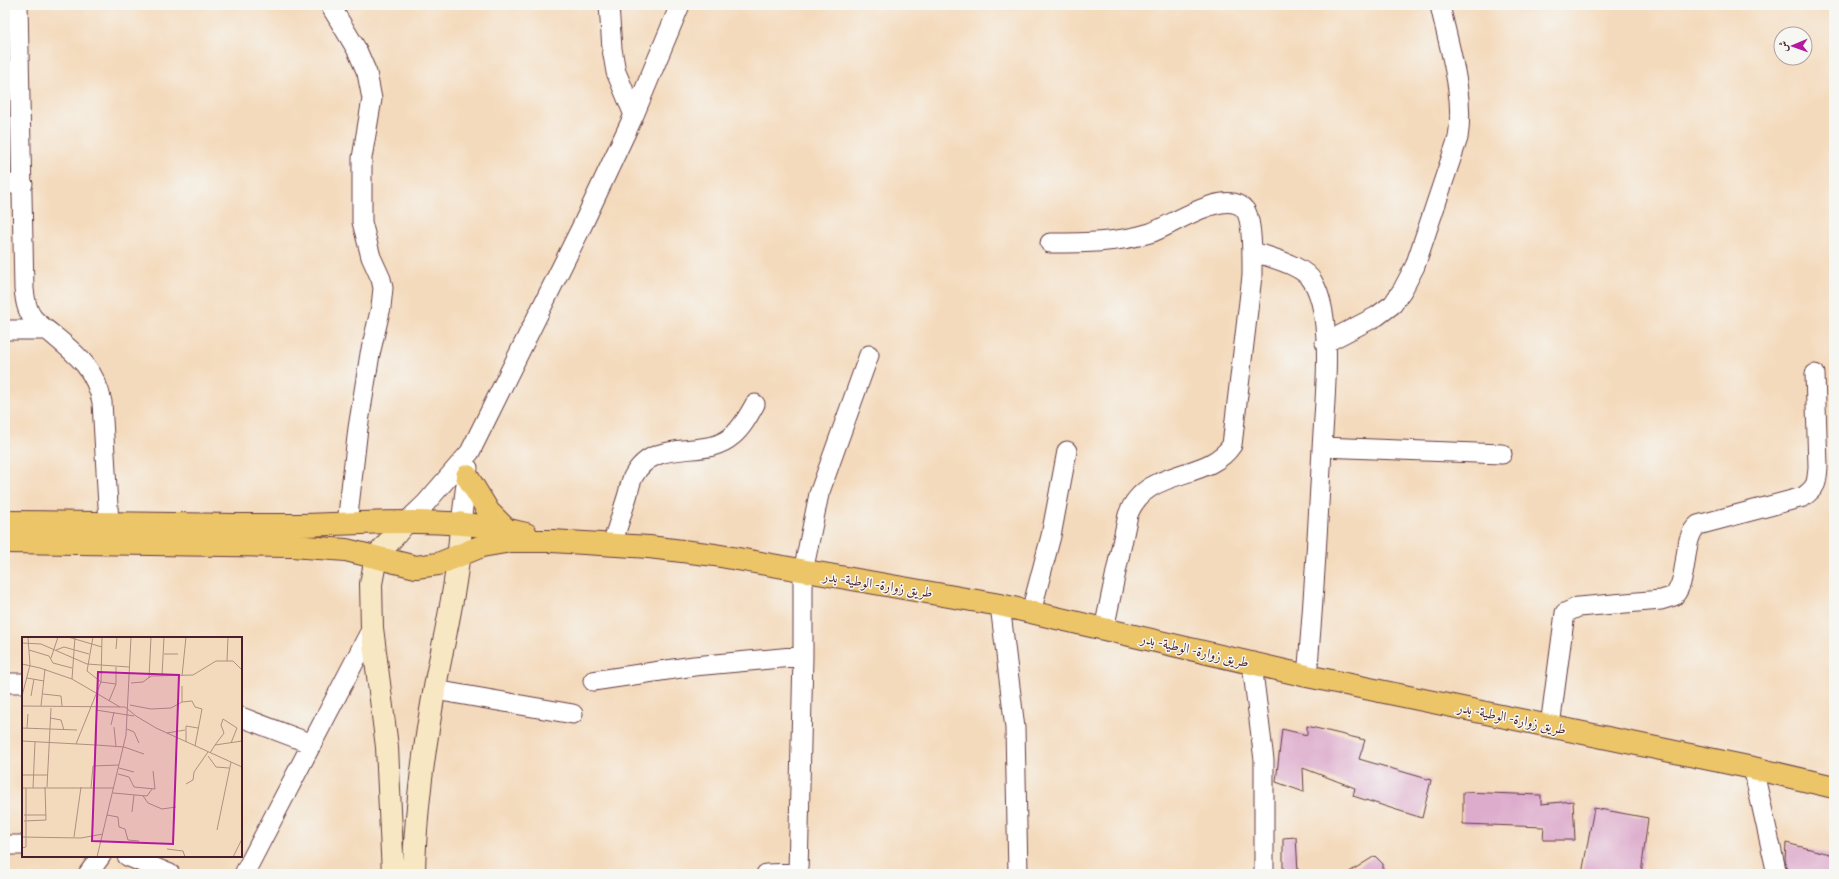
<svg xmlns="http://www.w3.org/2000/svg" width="1839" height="879" font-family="Alegreya,Amiri,serif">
	<rect width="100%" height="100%" fill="#f6f6f2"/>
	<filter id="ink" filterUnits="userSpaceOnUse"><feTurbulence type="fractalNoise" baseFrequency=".025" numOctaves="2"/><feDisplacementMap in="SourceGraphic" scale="8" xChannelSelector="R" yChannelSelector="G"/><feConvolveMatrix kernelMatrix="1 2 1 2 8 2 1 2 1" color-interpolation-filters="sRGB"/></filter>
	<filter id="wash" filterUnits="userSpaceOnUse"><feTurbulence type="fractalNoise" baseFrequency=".012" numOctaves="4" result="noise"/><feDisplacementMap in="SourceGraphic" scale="16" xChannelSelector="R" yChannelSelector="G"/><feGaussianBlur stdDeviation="0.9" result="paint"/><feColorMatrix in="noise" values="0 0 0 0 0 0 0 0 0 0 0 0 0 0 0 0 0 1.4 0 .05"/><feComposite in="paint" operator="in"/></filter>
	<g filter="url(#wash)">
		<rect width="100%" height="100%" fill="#f4dabc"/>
		<g id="blocks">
			<path fill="#ddabcc" d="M 1307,726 L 1365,740 L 1359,759 L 1431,780 L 1422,818 L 1353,796 L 1355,788 L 1303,768 L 1304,792 L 1276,782 L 1282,729 L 1307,735 Z
				M 1463,792 L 1541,795 L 1541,804 L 1573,801 L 1575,840 L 1543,840 L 1544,827 L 1463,824 Z
				M 1594,808 L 1648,818 L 1641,874 L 1582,874 Z
				M 1296,837 L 1298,872 L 1283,873 L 1283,838 Z
				M 1786,843 L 1834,855 L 1834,874 L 1788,874 L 1785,861 Z
				M 1375,856 L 1383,864 L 1383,874 L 1346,874 Z"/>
		</g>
	</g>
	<g filter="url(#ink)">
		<use href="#blocks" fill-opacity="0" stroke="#643b41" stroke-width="1"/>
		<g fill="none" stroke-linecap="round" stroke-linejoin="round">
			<defs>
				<path id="street" d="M 18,5 L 24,289 C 25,298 26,310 33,318 C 38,324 46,329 52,334 C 77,355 95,368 102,402 L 109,523
					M 330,5 L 357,50 L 367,73 L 372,99 L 362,158 L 362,222 L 371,257 L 381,279 L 383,288 L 381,307 L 370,354 L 358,428 L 347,524
					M 609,5 L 612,49 L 616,72 L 634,115
					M 5,184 L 23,184
					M 1050,243 C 1083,243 1117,243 1150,233 C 1170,227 1227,186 1245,210 C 1253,220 1252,263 1252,276 L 1232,445 C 1208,482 1146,466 1128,515 L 1104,629
					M 1252,251 C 1270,258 1304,265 1313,282 C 1335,319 1324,406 1322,449 C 1318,525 1314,601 1307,676
					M 5,330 L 47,330
					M 1325,343 L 1377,316 L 1393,304 L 1403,289 L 1415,266 L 1458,138 C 1465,94 1449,48 1440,5
					M 1322,447 L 1502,454
					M 405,523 L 425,504 L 470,452 L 582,226 L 634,115 L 680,5
					M 461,523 L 468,468
					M 612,544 C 617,529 622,513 627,497 C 629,491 630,483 633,477 C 655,435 704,461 732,436 C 742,428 749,415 755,404
					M 1000,605 L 1015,728 L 1018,874
					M 1031,612 L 1051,536 L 1067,451
					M 1252,664 L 1264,760 L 1264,874
					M 593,681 L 694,666 L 803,656
					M 5,683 L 23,683
					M 435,690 L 573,714
					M 241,717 L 312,744
					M 1550,726 L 1565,613 L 1578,607 L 1661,600 L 1674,596 C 1690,577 1681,538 1698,525 L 1803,497 C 1817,487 1817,483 1818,466 L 1815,374
					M 1753,768 L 1777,874
					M 5,845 L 23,845
					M 127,856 L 170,874
					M 88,874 L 101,856
					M 244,874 L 372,628
					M 766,874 L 798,873 L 803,656 L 803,572 L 819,494 L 869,355"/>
				<path id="secondary" d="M 393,874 L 387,747 L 372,628 L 371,584 L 376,557 L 405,523
					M 414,874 C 415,808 425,741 437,676 C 447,625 459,575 461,523"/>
				<path id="highway" d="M 467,476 L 489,512 L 506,529
					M 5,522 C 103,522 200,526 298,525 C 373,524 453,515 526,534
					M 5,542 L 292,546 L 346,550 L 416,567 L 438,564 L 482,546 L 511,541 L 552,541 L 649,547 L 715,555 L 1000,605 L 1307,676 L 1753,768 L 1834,787"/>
			</defs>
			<use href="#street" stroke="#643b41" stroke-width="21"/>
			<use href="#secondary" stroke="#643b41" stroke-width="24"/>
			<use href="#highway" stroke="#643b41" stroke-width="24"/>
			<use href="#street" stroke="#fff" stroke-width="19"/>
			<use href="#secondary" stroke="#f7e8c3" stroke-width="22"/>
			<use href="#highway" stroke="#ecc569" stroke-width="22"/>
		</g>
	</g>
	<g text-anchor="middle" stroke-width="3" stroke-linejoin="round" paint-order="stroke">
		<g font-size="14" fill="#4a1f2b" stroke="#f6f6f2">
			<text transform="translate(878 584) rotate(9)" y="5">طريق زوارة- الوطية- بدر</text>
			<text transform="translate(1195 650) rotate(13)" y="5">طريق زوارة- الوطية- بدر</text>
			<text transform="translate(1512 718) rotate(12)" y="5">طريق زوارة- الوطية- بدر</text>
		</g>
	</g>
	<g transform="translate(22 637)">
		<rect width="220" height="220" fill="#f4dabc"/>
		<path fill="none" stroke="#b08f82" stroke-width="1" d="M 46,0 L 80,10M 71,0 L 65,34 L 79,45 L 94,47M 0,6 L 19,7 L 65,27 L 107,30M 94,12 L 95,0M 7,13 L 27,19 L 31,26 L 50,31M 34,13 L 42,10 L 67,17M 142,17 L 156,17M 29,21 L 36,0M 205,24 L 206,0M 0,27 L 18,31 L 50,42 L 98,70M 140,39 L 142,0M 160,39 L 164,0M 5,41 L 22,44M 127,41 L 129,0M 50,42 L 53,0M 109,46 L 121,45 L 129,39 L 171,38 L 194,24 L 211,24 L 220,33M 21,57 L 39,59 L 40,69M 0,59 L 8,28 L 6,0M 9,59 L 12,42M 87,64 L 94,47 L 94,30M 160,65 L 170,64 L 173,70 L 180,72 L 173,109M 108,68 L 129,72 L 149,71 L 160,65 L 160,49M 0,69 L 103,70 L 114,79 L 134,91 L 220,130M 19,69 L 23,32M 74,73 L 112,79M 28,81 L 39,83 L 42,93M 89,88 L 92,75M 92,90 L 94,110M 0,91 L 55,93M 5,91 L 6,77M 105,92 L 112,95 L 117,106M 74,93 L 74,108 L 102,110 L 122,117M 145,96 L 163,93M 0,104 L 74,108M 164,105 L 164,89 L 176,91M 54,107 L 79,45 L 80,0M 193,108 L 202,96 L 199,88 L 201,82 L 215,91 L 209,106M 188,116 L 193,108 L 220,104M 186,119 L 194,130 L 207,131M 97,131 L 112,135M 96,137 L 107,140 L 112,150 L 133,152 L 131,134M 0,138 L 26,138M 164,147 L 171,143 L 172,135 L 186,115M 25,150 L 29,71M 0,151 L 92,151M 11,151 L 13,105M 69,151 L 71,129 L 97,128M 91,156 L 125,159 L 130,152M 121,159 L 126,166 L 140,172 L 154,170M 110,175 L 112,158M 2,178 L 24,178M 85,178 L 96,180 L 97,190 L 103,192 L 106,203 L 117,204M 2,184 L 24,183 L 23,150M 195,193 L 209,125M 0,200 L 59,201 L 81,197M 52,200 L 59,150M 0,211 L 4,210 L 4,151M 145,212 L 161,214 L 163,220M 75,220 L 104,98 L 109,0M 211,220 L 220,202"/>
		<path fill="#b5179e" fill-opacity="0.15" stroke="#b5179e" stroke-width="2" d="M 76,35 L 157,38 L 151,207 L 70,204 Z"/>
		<rect width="220" height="220" fill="none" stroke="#4a1f2b" stroke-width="2"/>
	</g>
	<rect width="1839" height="879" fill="none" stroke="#f6f6f2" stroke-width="20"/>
	<g transform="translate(1793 46) rotate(268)"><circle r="19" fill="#f6f6f2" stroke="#b1a0a2"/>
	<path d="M0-3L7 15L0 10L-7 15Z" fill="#b5179e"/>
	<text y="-6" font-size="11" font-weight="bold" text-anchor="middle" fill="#4a1f2b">ش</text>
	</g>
</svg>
